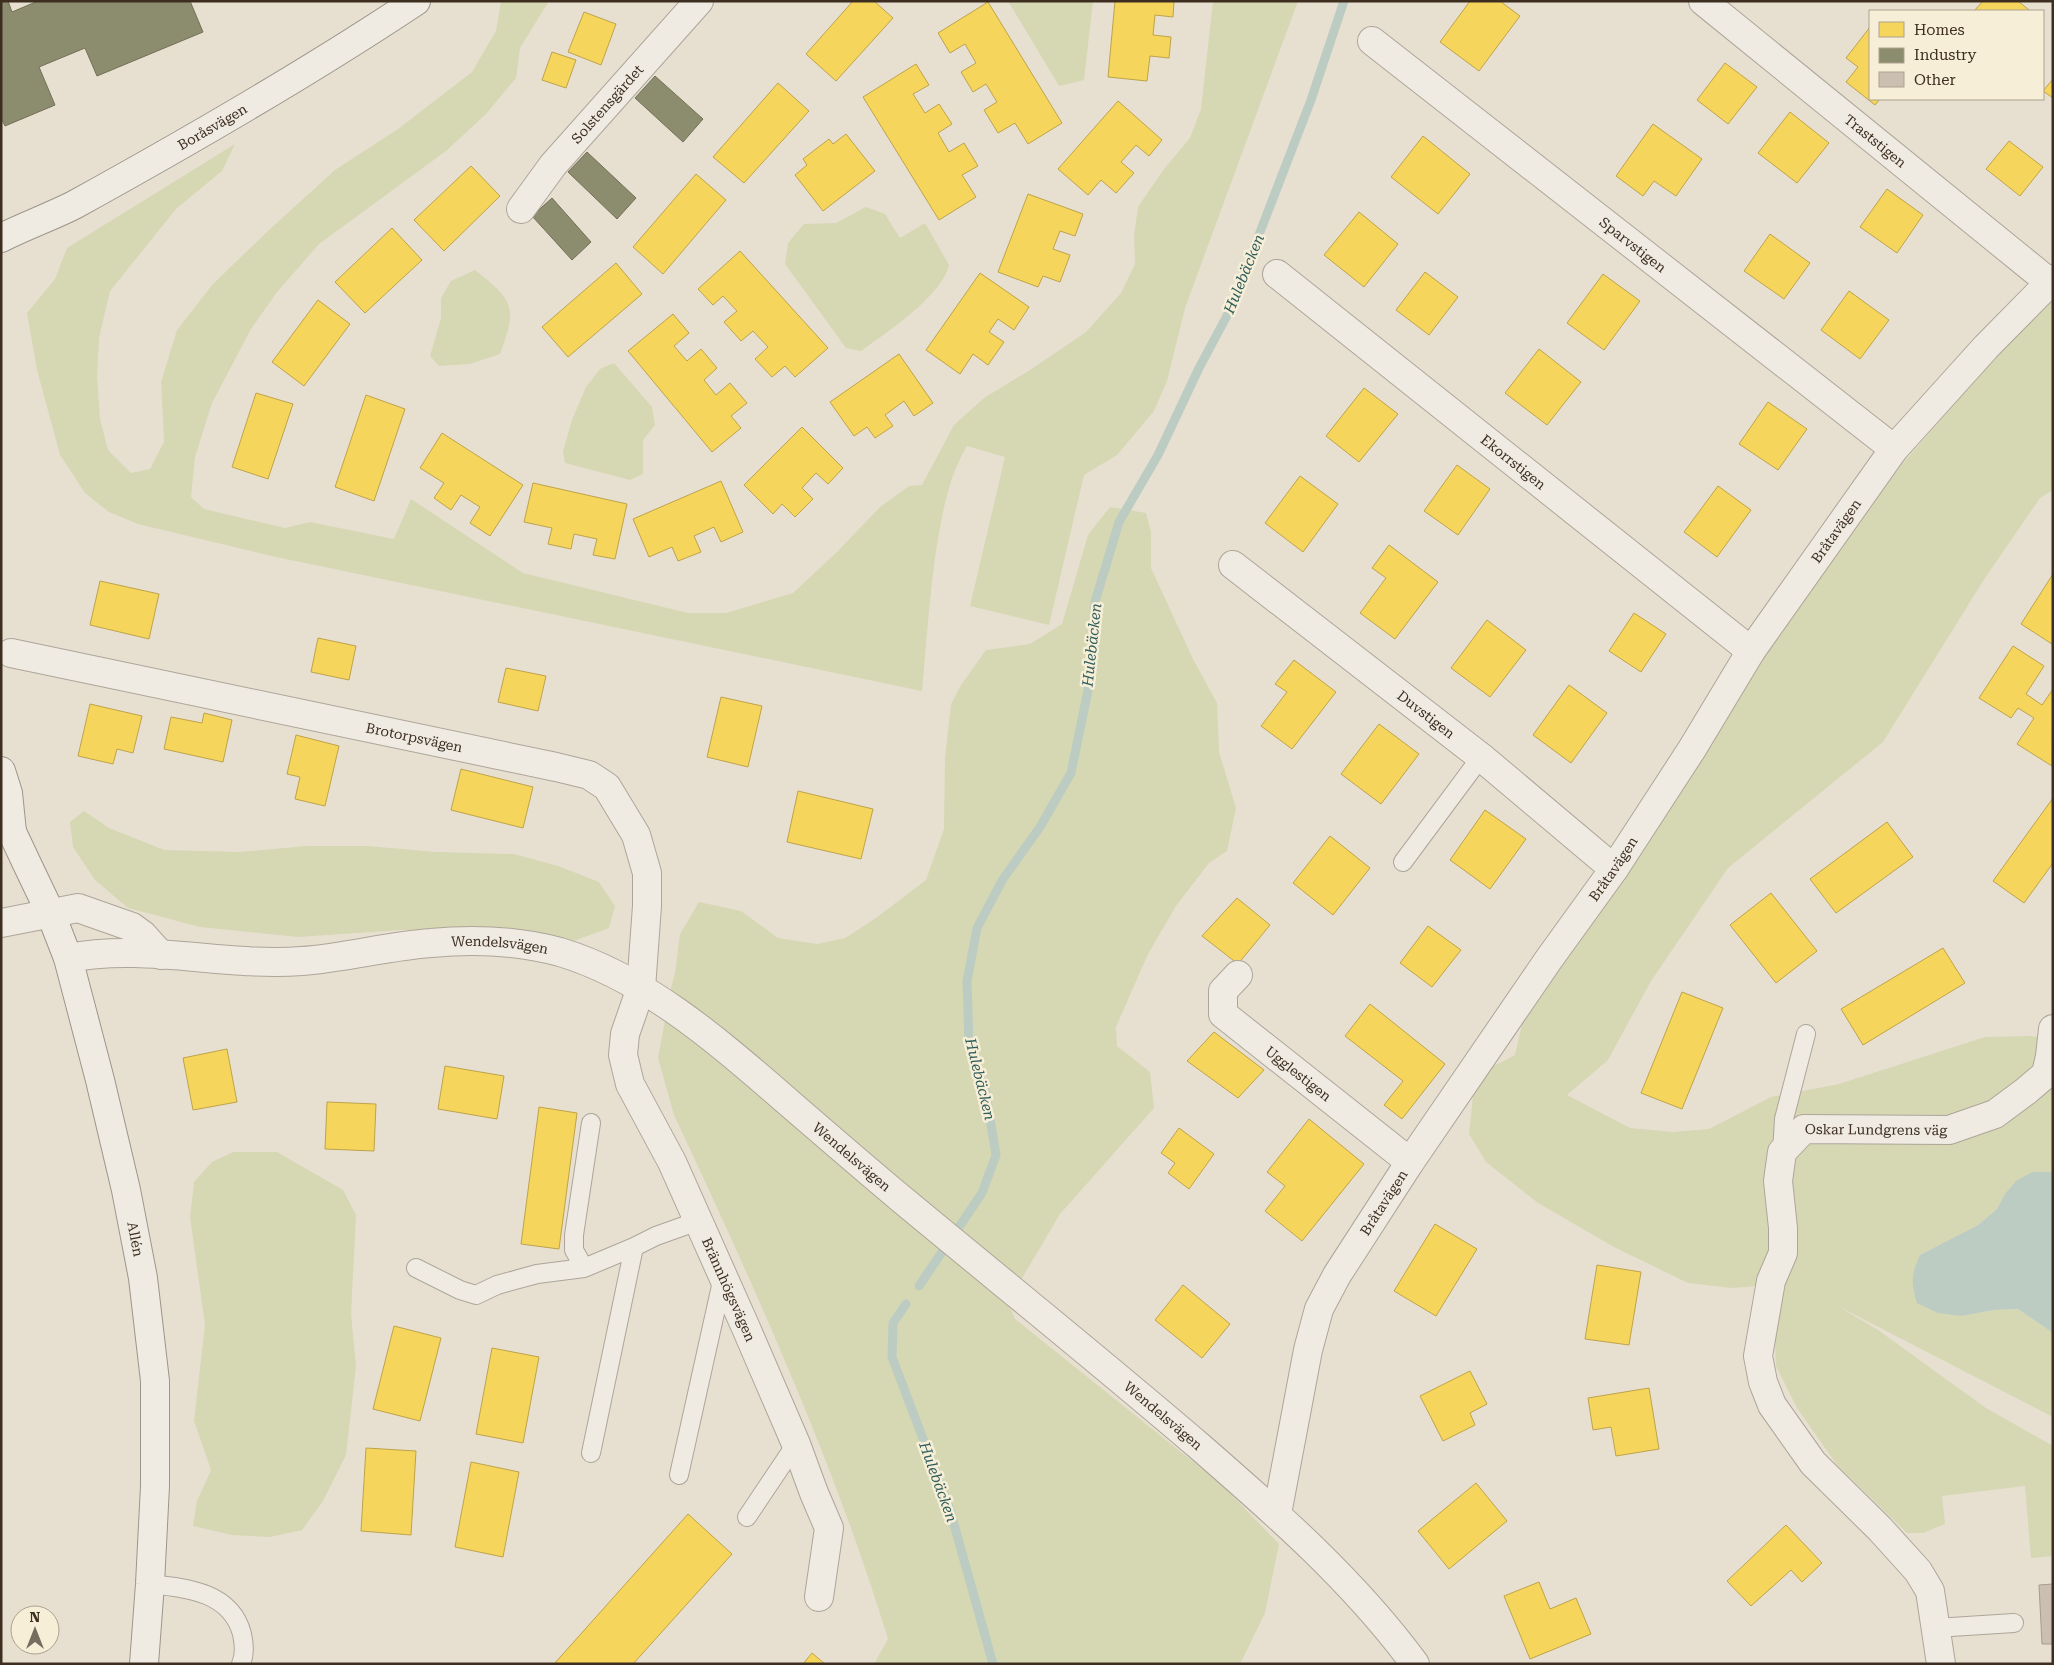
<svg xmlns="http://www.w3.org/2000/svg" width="2054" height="1665" font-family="'Roboto Serif',serif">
	<rect width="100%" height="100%" fill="#e7e0d1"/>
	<path fill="#d6d7b3" d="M 501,1 L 549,1 L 520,48 L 516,78 L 486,114 L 446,151 L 319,244 L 277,292 L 251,329 L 212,403 L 195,457 L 191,497 L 204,509 L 285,528 L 310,522 L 394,539 L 411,499 L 523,573 L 688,613 L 726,613 L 793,593 L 838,551 L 880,507 L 909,486 L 922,485 L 954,425 L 984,398 L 1030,370 L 1086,332 L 1121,293 L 1135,264 L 1134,236 L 1138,207 L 1164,169 L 1190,138 L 1201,109 L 1213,1 L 1298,1 L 1185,308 L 1167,381 L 1154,411 L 1117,455 L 1084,475 L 1049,625 L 970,606 L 1005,457 L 967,446 C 947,479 941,520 935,558 C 929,602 926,647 922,691 L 276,557 L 138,524 L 109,512 L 85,493 L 60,455 L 37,370 L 27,313 L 55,279 L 67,248 L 235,144 L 222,171 L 176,209 L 110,291 L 99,338 L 97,377 L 100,419 L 108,450 L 131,473 L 150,469 L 164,442 L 161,382 L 177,330 L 213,284 L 269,230 L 335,170 L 398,129 L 472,72 L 496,31 Z
		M 1008,1 L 1093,1 L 1084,80 L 1059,86 Z
		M 866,207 L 885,214 L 900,238 L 925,223 L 949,265 C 942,296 887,332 861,351 L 846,348 L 785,264 L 788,243 L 804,224 L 836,223 Z
		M 475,270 C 513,300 518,307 500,354 L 470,364 L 439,366 L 430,356 L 441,318 L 441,298 L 451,281 Z
		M 2053,294 L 2053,490 L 2040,498 L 1983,581 L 1883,742 L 1728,868 L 1651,981 L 1608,1060 L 1567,1095 L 1630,1128 L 1673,1132 L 1709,1129 L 1771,1097 L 1839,1084 L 1985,1037 L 2030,1036 L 2053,1038 L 2053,1172 L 2032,1172 L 2005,1194 L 1997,1209 L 1978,1225 L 1920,1255 L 1962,1316 L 1994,1310 L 2018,1309 L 2053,1333 L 2053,1417 L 1836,1305 L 1878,1330 L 1986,1408 L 2053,1446 L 2053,1556 L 2031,1558 L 2025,1486 L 1942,1496 L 1945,1524 L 1923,1533 L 1907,1533 L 1837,1465 L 1797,1408 L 1776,1366 L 1774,1312 L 1784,1284 L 1732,1288 L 1688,1283 L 1614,1247 L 1538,1203 L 1486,1162 L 1469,1134 L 1473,1096 L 1486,1070 L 1515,1055 L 1523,1020 L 1598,900 L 1798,606 L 1903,463 L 2045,300 Z
		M 614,363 L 652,407 L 655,425 L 643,440 L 643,474 L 630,480 L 565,463 L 563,451 L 572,420 L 586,387 L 600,369 Z
		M 1110,507 L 1146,513 L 1151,532 L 1151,568 L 1193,659 L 1217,703 L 1219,752 L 1236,808 L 1227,851 L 1209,863 L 1176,906 L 1148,954 L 1116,1027 L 1117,1046 L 1150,1072 L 1154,1108 L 1060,1214 L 1008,1302 L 1015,1319 L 1222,1485 L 1279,1544 L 1265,1613 L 1240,1664 L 874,1664 L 888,1639 C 833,1459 754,1286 674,1115 L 658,1058 L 671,988 L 675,973 L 680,934 L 699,902 L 741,911 L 778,938 L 817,944 L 845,938 L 876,918 L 926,880 L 944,829 L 945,758 L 951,704 L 961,685 L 986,650 L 1030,644 L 1062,624 L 1088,535 Z
		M 84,811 L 109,828 L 164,850 L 239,852 L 307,846 L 367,846 L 437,852 L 514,854 L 558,866 L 599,882 L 615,906 L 609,928 L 568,943 L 473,930 L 401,930 L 298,937 L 200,927 L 128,908 L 95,880 L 73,847 L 70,822 Z
		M 233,1152 L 277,1152 L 343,1190 L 356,1215 L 351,1314 L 356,1366 L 346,1455 L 323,1501 L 302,1530 L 270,1537 L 232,1535 L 193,1526 L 197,1501 L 211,1470 L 194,1421 L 205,1325 L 190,1217 L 194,1182 L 212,1162 Z"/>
	<path fill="#bcccc2" d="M 2032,1172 L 2053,1172 L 2053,1333 L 2018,1309 L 1994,1310 L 1962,1316 L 1938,1313 L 1917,1303 C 1911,1282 1911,1275 1920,1255 L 1978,1225 L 1997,1209 L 2005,1194 L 2016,1181 Z"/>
	<path fill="#f6d55c" stroke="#bea34a" d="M 853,1 L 874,1 L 893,18 L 836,81 L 806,54 Z
		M 1115,1 L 1174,1 L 1173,17 L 1155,15 L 1153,35 L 1171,37 L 1169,58 L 1150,56 L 1147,81 L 1108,77 Z
		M 1470,1 L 1500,1 L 1520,16 L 1479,71 L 1440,42 Z
		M 1983,1 L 2018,1 L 2029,10 L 2027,11 L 1974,11 Z
		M 988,2 L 1062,123 L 1028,144 L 1015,123 L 998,133 L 984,110 L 997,102 L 986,84 L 973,92 L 961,72 L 976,63 L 965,44 L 950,53 L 938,33 Z
		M 584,12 L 616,24 L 601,65 L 568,52 Z
		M 1870,27 L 1870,99 L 1880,99 L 1875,105 L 1846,82 L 1858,67 L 1846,58 Z
		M 552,52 L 576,60 L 566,88 L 542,80 Z
		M 1725,63 L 1757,87 L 1728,124 L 1697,100 Z
		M 916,64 L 929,85 L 913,94 L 925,113 L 939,104 L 952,124 L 938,133 L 949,152 L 964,143 L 978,166 L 962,175 L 976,197 L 939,220 L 863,97 Z
		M 2053,79 L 2053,98 L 2043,91 Z
		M 778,83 L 809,111 L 744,183 L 713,157 Z
		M 1118,101 L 1162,140 L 1149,156 L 1136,145 L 1121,162 L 1134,173 L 1116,193 L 1101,180 L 1088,195 L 1058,169 Z
		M 1790,112 L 1829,143 L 1797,183 L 1758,153 Z
		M 1653,124 L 1702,159 L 1676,196 L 1654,181 L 1643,196 L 1616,176 Z
		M 846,134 L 875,171 L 823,211 L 795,175 L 807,165 L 803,159 L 829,139 L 833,144 Z
		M 1423,136 L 1470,174 L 1438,214 L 1391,177 Z
		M 2009,141 L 2043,167 L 2020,196 L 1986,169 Z
		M 471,166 L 500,196 L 444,251 L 414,220 Z
		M 696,174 L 726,200 L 663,274 L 633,247 Z
		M 1887,189 L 1923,215 L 1897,253 L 1860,227 Z
		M 1028,194 L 1083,214 L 1075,236 L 1060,231 L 1053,249 L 1070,255 L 1060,282 L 1043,276 L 1038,287 L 998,272 Z
		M 1359,212 L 1398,244 L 1364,287 L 1324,255 Z
		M 392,228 L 422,260 L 365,313 L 335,282 Z
		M 1770,234 L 1810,263 L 1784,299 L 1744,271 Z
		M 740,251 L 828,348 L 795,377 L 785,366 L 772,377 L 755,359 L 768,347 L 753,331 L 741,341 L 724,322 L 737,311 L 723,296 L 713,305 L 698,289 Z
		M 616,263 L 642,294 L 568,357 L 542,327 Z
		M 1425,272 L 1458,297 L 1429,335 L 1396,310 Z
		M 980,273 L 1029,307 L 1014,330 L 998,319 L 989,332 L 1004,342 L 988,365 L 973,354 L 960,374 L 926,350 Z
		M 1603,274 L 1640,301 L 1604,350 L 1567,323 Z
		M 1849,291 L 1889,320 L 1860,359 L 1821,330 Z
		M 318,300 L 350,324 L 304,386 L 272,362 Z
		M 673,314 L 689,333 L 674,346 L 687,361 L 701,349 L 717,368 L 704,380 L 716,395 L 730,383 L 747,403 L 731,416 L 741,428 L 712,452 L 628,351 Z
		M 1539,349 L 1581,382 L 1547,425 L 1505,393 Z
		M 899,354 L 933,403 L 914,416 L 904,401 L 885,415 L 893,426 L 875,438 L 867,427 L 854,436 L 830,402 Z
		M 1364,388 L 1398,414 L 1359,462 L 1326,436 Z
		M 256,393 L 293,404 L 268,479 L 232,467 Z
		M 366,395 L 405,409 L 374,501 L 335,487 Z
		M 1768,402 L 1807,429 L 1778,470 L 1739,444 Z
		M 802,427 L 843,468 L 828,484 L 816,473 L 802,488 L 813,499 L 795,517 L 782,504 L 773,514 L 744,485 Z
		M 442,433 L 523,485 L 490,536 L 470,523 L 480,507 L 461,495 L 451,510 L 434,498 L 444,483 L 420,468 Z
		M 1457,465 L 1490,489 L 1458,535 L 1424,511 Z
		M 1300,476 L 1338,504 L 1303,552 L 1265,523 Z
		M 721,481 L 743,532 L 721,542 L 714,527 L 694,536 L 701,552 L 678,561 L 672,547 L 649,557 L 633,519 Z
		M 533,483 L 627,504 L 615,559 L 593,555 L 597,539 L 574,534 L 571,549 L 548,544 L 552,528 L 524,522 Z
		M 1718,486 L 1751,510 L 1717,557 L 1684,532 Z
		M 1389,545 L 1438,582 L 1395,639 L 1360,613 L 1386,578 L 1372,568 Z
		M 2053,574 L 2053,643 L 2052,644 L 2021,624 Z
		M 100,581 L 159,594 L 149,639 L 90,625 Z
		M 1634,613 L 1666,634 L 1641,672 L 1609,651 Z
		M 1487,620 L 1526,650 L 1490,697 L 1451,668 Z
		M 318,638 L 356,646 L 349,680 L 311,672 Z
		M 2013,646 L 2044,666 L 2026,694 L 2042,705 L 2053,689 L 2052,766 L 2017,744 L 2034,718 L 2018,708 L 2011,718 L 1979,698 Z
		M 1294,660 L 1336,692 L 1292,749 L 1261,726 L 1287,692 L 1275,684 Z
		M 506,668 L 546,676 L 538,711 L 498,702 Z
		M 1569,685 L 1607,713 L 1571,763 L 1533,735 Z
		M 721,697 L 762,706 L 748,767 L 707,757 Z
		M 90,704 L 142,716 L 133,753 L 117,749 L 113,764 L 78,756 Z
		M 204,713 L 232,720 L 223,762 L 164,749 L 171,717 L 202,723 Z
		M 1379,724 L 1419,754 L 1381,804 L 1341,774 Z
		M 296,735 L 339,746 L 325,806 L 295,799 L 300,777 L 287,774 Z
		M 461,769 L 533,787 L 523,828 L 451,810 Z
		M 798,791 L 873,809 L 861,859 L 787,842 Z
		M 2053,798 L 2053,863 L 2024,903 L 1993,881 Z
		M 1485,810 L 1526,839 L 1490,889 L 1450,860 Z
		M 1887,822 L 1913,857 L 1836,913 L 1810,879 Z
		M 1330,836 L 1370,868 L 1333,915 L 1293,883 Z
		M 1771,893 L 1817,951 L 1776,983 L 1730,925 Z
		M 1237,898 L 1270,925 L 1238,964 L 1202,936 Z
		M 1428,926 L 1461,950 L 1432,987 L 1400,963 Z
		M 1943,948 L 1965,983 L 1863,1045 L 1841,1009 Z
		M 1682,992 L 1723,1008 L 1682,1109 L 1641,1093 Z
		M 1370,1004 L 1445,1064 L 1402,1119 L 1384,1105 L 1403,1081 L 1345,1036 Z
		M 1214,1032 L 1264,1070 L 1238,1098 L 1187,1061 Z
		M 227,1049 L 237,1102 L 193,1110 L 183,1058 Z
		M 445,1066 L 504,1076 L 497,1119 L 438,1109 Z
		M 327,1102 L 376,1104 L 374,1151 L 325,1149 Z
		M 539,1107 L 577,1113 L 559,1249 L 521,1244 Z
		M 1309,1119 L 1364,1164 L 1302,1241 L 1265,1211 L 1285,1186 L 1267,1172 Z
		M 1179,1128 L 1214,1154 L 1189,1189 L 1168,1173 L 1175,1163 L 1161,1153 Z
		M 1435,1224 L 1477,1249 L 1436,1316 L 1394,1291 Z
		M 1597,1265 L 1641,1272 L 1629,1345 L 1585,1339 Z
		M 1183,1285 L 1230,1324 L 1202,1358 L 1155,1320 Z
		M 394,1326 L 441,1338 L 420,1421 L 373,1409 Z
		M 492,1348 L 539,1357 L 523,1443 L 476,1434 Z
		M 1470,1371 L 1487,1404 L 1470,1413 L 1475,1425 L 1443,1441 L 1420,1396 Z
		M 1649,1388 L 1659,1449 L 1616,1456 L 1611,1427 L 1593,1430 L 1588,1398 Z
		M 366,1448 L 416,1451 L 411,1535 L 361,1531 Z
		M 471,1462 L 519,1472 L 503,1557 L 455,1547 Z
		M 1476,1483 L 1507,1521 L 1449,1569 L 1418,1531 Z
		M 688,1514 L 732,1554 L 633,1664 L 554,1664 Z
		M 1786,1525 L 1822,1563 L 1802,1582 L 1791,1570 L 1751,1606 L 1727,1581 Z
		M 1539,1582 L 1550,1609 L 1576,1598 L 1591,1634 L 1530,1659 L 1504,1596 Z
		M 812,1653 L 825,1664 L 803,1664 Z"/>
	<path fill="#8c8c6e" stroke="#747057" d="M 1,1 L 8,1 L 12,12 L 38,1 L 190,1 L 203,32 L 97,76 L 85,48 L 39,67 L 55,105 L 5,126 L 1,118 Z
		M 655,76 L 703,119 L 683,142 L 635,98 Z
		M 587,152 L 636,198 L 617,219 L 568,172 Z
		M 552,198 L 591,242 L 572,260 L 532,216 Z"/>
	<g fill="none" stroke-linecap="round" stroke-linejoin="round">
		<path stroke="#bcccc2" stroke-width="9" d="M 919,1286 L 982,1193 L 996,1155 L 986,1094 L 969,1043 L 967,981 L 977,928 L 1003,879 L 1040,827 L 1071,773 L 1092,671 L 1095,602 L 1119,522 L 1158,455 L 1199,368 L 1230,310 L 1311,100 L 1344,1
			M 906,1304 L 893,1323 L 892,1357 L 950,1510 L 993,1664"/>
	</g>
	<path fill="#cbbfb2" stroke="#a89c90" d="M 2053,1584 L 2053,1644 L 2042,1644 L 2039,1585 Z"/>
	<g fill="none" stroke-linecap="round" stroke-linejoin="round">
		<defs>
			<path id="lane" d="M 1403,862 L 1481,757
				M 1782,1152 L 1784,1119 L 1806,1034
				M 416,1268 L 460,1290 L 476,1295 L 497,1285 L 537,1274 L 584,1268 L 634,1247
				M 584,1268 L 574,1250 L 574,1235 L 591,1123
				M 591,1453 L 634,1247 L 656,1236 L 698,1221
				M 679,1475 L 723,1277
				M 747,1517 L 796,1444
				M 150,1584 C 187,1588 231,1592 242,1634 C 244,1643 245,1655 241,1664
				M 1935,1628 L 2014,1623"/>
			<g id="street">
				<path id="s1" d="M 1703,1 L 2049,282"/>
				<path id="s2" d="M 1372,41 L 1894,449"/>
				<path id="s3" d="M 521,209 L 553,165 L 699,1"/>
				<path id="s4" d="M 1277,274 L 1751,651"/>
				<path id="s5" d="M 1233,565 L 1481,757 L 1614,869"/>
				<path id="s6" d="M 11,653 L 556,767 L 589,775 L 607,787 L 636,835 L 647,873 L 647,906 L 641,988 L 625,1034 L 623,1055 L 630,1084 L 672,1162 L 746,1328 L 796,1444 L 814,1493 L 829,1528 L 819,1597"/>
				<path d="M 1,923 L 78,908 L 132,927 L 143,935 L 161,955"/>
				<path id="s7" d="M 68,958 C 146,943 224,967 302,961 C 345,958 388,946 431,943 C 472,939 519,941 560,952 C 647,978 721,1044 788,1102 C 825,1134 862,1166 899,1197 C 999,1280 1100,1361 1199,1446 C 1276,1513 1354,1581 1415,1664"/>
				<path id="s8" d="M 1238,975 L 1223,991 L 1223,1014 L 1410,1162"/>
				<path id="s9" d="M 1277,1514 L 1308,1350 L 1319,1309 L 1337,1275 L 1410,1162 L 1549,959 L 1614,869 L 1692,749 L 1751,651 L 1894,449 L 1986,347 L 2053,279"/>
				<path id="s10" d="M 1941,1664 L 1930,1591 L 1918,1571 L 1880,1529 L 1813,1463 L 1772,1405 L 1763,1382 L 1758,1356 L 1771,1281 L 1783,1253 L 1783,1228 L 1778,1181 L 1782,1152 L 1804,1129 L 1949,1130 L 1995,1114 L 2026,1091 L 2046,1074 L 2050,1056 L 2053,1029"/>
			</g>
			<g id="secondary">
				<path id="s11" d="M 1,238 C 25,226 50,217 74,205 C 190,141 305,75 416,1"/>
				<path d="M 1,771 L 8,793 L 12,832"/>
				<path id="s12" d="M 1,818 L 12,832 L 28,866 L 50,912 L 68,958 L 100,1080 L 126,1190 L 143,1278 L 155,1381 L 155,1486 L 150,1584 L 144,1664"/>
			</g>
		</defs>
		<use href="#lane" stroke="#ada599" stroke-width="20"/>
		<use href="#street" stroke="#ada599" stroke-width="30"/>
		<use href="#secondary" stroke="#9c958a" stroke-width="30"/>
		<use href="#lane" stroke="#efebe3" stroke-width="18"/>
		<use href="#street" stroke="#efebe3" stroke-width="28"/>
		<use href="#secondary" stroke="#efebe3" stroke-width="28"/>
	</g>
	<g text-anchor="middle" stroke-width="5" stroke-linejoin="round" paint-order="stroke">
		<g font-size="14" fill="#3d2e20" stroke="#f7eed8">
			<text dy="5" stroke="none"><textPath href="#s3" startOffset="136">Solstensgärdet</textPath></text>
			<text dy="5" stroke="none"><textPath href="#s11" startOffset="239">Boråsvägen</textPath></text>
			<text dy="5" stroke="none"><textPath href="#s1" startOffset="222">Traststigen</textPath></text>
			<text dy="5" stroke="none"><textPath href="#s2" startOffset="331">Sparvstigen</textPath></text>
			<text dy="5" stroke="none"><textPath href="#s4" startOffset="302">Ekorrstigen</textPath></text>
			<text dy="5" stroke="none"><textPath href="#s9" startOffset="1144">Bråtavägen</textPath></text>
			<text dy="5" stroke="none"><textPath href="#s5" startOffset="244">Duvstigen</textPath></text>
			<text dy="5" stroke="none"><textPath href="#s6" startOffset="412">Brotorpsvägen</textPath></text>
			<text dy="5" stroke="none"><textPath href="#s9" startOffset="739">Bråtavägen</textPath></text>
			<text dy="5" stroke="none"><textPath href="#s7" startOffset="434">Wendelsvägen</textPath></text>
			<text dy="5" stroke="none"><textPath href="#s8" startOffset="141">Ugglestigen</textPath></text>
			<text dy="5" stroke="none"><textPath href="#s10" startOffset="682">Oskar Lundgrens väg</textPath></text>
			<text dy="5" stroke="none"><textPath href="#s7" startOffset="854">Wendelsvägen</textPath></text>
			<text dy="5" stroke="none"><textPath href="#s9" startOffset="334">Bråtavägen</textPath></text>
			<text dy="5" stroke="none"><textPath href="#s12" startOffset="445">Allén</textPath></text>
			<text dy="5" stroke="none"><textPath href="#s6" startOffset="1151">Brännhögsvägen</textPath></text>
			<text dy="5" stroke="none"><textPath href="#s7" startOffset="1259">Wendelsvägen</textPath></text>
		</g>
		<g font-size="15" font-style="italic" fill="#2f5d5a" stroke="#f7eed8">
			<text transform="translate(1244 274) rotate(-68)" y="5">Hulebäcken</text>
			<text transform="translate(1092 645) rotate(-84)" y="5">Hulebäcken</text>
			<text transform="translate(980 1079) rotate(76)" y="5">Hulebäcken</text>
			<text transform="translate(938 1482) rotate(70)" y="5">Hulebäcken</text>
		</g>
	</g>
	<rect width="2054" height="1665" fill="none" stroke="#3d2e20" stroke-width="5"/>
	<rect x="1869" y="10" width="175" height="90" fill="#f7eed8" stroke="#ada18e"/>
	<rect x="1879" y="22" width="25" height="15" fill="#f6d55c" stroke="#ada18e"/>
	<text x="1914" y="35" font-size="15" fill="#3d2e20">Homes</text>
	<rect x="1879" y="48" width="25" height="15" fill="#8c8c6e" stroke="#ada18e"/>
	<text x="1914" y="60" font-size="15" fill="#3d2e20">Industry</text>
	<rect x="1879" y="72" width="25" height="15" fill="#cbbfb2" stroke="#ada18e"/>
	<text x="1914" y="85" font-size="15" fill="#3d2e20">Other</text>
	<g transform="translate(35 1630)"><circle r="24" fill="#f7eed8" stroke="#ada18e"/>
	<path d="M0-4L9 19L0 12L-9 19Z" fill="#786c5e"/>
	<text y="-8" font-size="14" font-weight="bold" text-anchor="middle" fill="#3d2e20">N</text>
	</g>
</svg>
